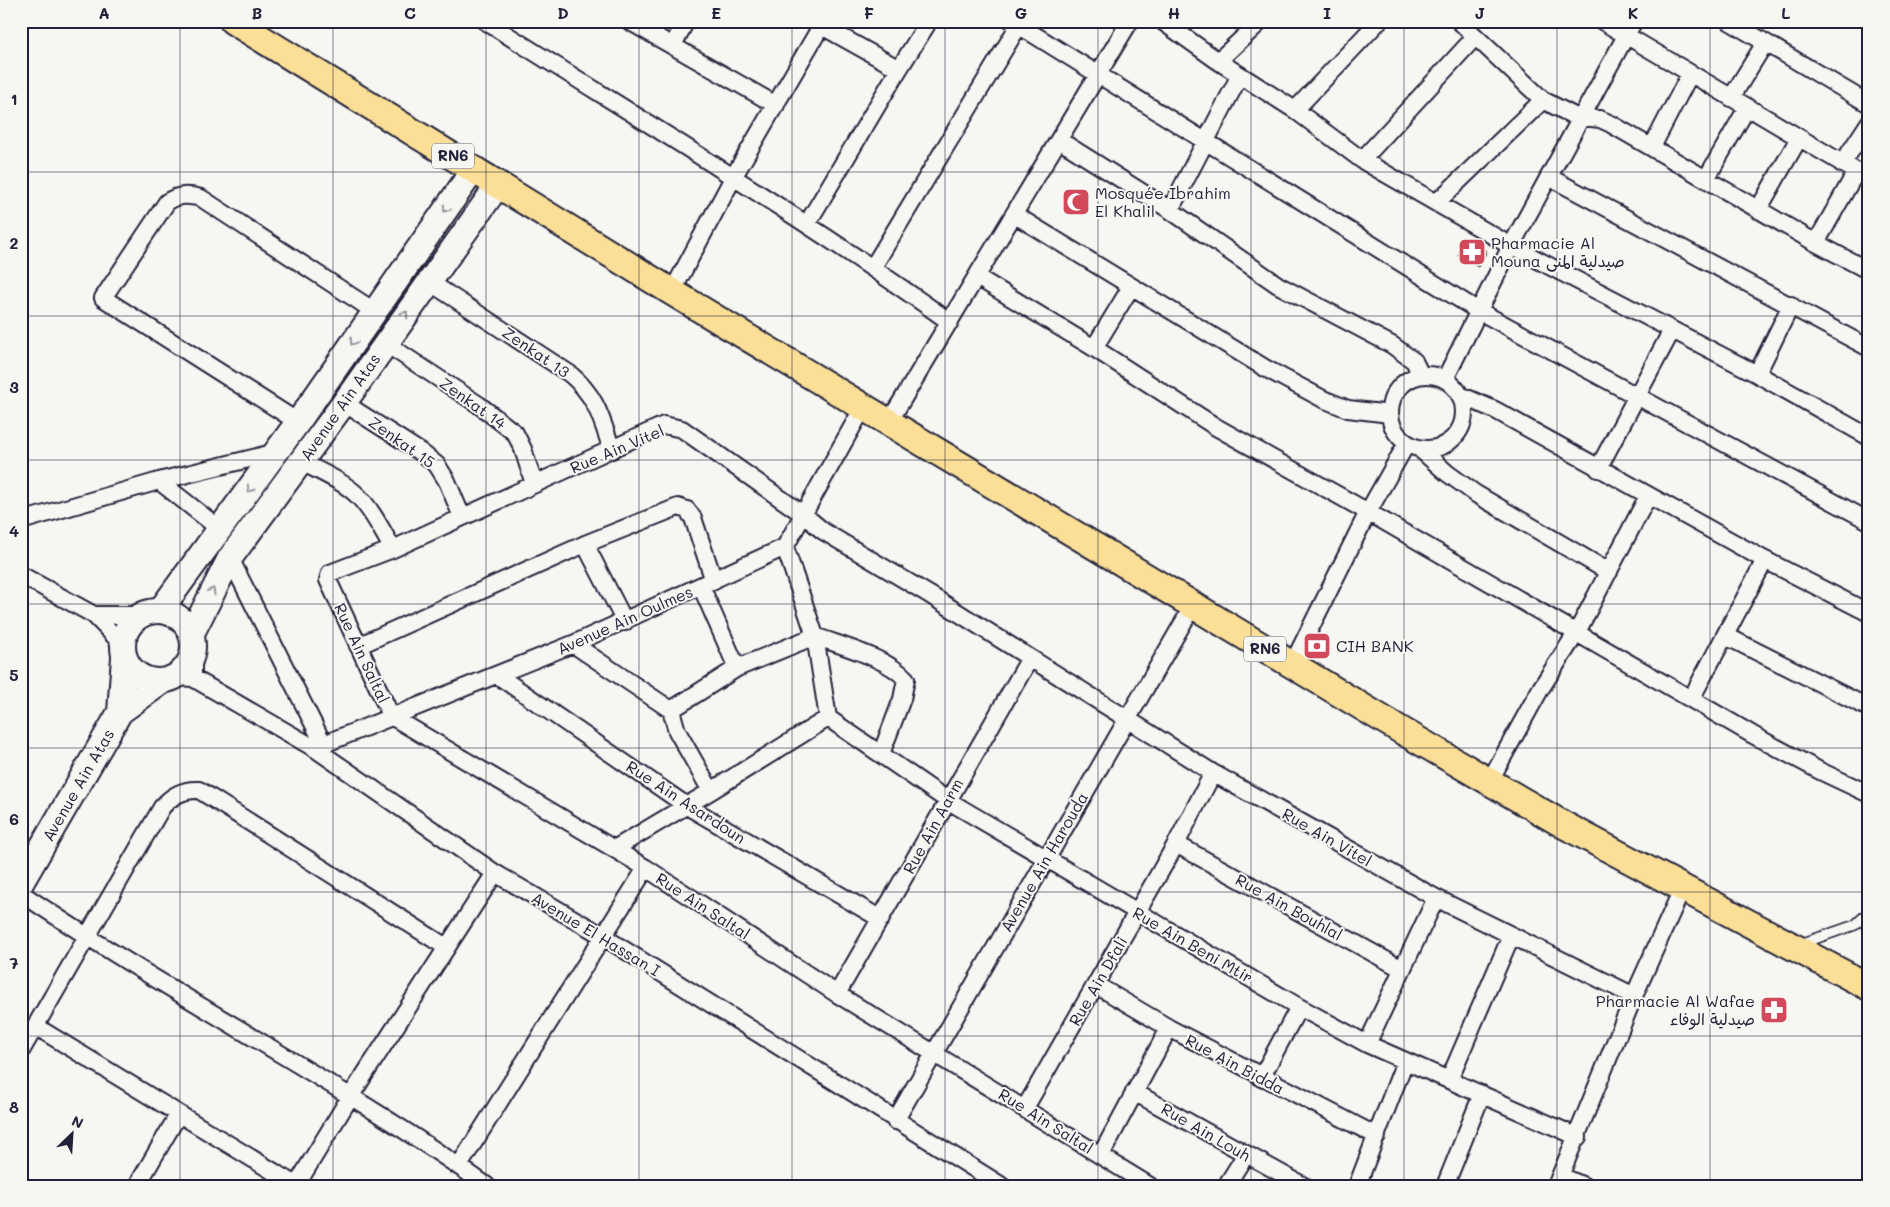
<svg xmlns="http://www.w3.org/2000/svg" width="1890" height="1207" font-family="Mali,'Playpen Sans Arabic',sans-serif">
	<defs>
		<pattern id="building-back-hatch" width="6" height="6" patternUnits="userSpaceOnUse" patternTransform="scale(1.25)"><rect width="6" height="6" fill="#e6b09c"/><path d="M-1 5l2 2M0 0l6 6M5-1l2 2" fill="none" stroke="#c59787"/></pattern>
	</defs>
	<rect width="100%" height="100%" fill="#f6f6f2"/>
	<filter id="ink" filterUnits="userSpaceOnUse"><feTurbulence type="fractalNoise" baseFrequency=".02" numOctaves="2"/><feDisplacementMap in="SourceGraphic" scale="10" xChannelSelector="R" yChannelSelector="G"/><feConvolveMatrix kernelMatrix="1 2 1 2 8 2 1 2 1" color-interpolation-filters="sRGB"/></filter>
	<g filter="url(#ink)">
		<path fill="url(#building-back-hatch)" stroke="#22223b" d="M 1468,239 L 1487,251 L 1478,267 L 1458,255 Z"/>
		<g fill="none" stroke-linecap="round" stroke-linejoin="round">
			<defs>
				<path id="lane" d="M 1800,944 L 1855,925 L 1869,912"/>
				<path id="street" d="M 485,21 C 641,120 800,215 950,322
					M 629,21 L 776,105
					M 1012,21 L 1477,310 L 1869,521
					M 1162,21 L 1218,61 L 1295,110 L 1362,160 L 1511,246 L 1757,374 L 1869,437
					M 1459,21 L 1543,100 L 1574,116 L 1600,119 L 1611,124 L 1816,243 L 1869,271
					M 1602,21 L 1869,179
					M 1729,21 L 1869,104
					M 673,45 L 686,21
					M 1218,61 L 1261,21
					M 899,69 L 929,21
					M 1731,98 L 1765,43
					M 1295,110 L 1379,21
					M 1059,140 L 1170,210 L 1278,285 L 1392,345 L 1414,361 L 1421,375
					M 1652,147 L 1690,74
					M 1362,160 L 1475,37
					M 1842,164 L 1869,123
					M 1549,177 L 1869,348
					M 1706,179 L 1747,108
					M 1436,203 L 1543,100
					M 1170,210 L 1240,75
					M 1758,210 L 1799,138
					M 1015,215 L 1265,368 L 1323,399 L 1348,409 L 1390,414
					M 807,224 L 899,69 L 813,21
					M 1816,243 L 1856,172
					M 873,267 L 1019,25
					M 977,277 L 1094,348 L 1216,427 L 1368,512 L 1753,735 L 1820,771 L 1869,794
					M 428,281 L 570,374 C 597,397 601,418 612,450
					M 672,292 L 734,176 L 824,21
					M 385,343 L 479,405 L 515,433 L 523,449 L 534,484
					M 1094,348 L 1131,287
					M 1757,374 L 1791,305
					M1390 412a37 37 0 1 1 74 0a37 37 0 1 1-74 0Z
					M 1445,379 L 1511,246 L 1634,21
					M 1460,395 L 1495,410 L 1765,560 L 1869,613
					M 344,403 L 422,453 L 437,465 L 447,481 L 462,517
					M 298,422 L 103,298 L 167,202 C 179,194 188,195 201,198 L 374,311
					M 889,422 L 1130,21
					M 1420,449 L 1447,473 L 1476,494 L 1609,572
					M 302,462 C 320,472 343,481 358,496 C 373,511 382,531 393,549
					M 1598,469 L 1672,330
					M 159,481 L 221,530
					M 21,521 L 159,481 L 277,452
					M 585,544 L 625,622
					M 785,547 L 815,636 L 828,718
					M 230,558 L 324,745
					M 21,575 L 94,615 L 123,645
					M 701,586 L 737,668
					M 94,615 L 142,615
					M 1726,636 L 1869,708
					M 573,644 L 671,710 L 677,731 L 711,791
					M 358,646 L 585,544 L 678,507 L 687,510 L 693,518 L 714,581
					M 1292,665 L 1368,512 L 1407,443
					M 497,675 L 687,806 L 881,919
					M 175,677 L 193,678 L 314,748 L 495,873 L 591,929 L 1002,1186
					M 193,678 L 193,647
					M 1691,699 L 1765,560
					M 671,710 L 737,668 L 815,636 C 841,646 888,658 906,679 L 902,699 L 881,754
					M 828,718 L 947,800 L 1299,1007 L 1367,1044 L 1578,1137
					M 314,748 L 573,644 L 785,547 L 864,406
					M 1489,782 L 1541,688 L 1577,632 L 1648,496
					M 1176,844 L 1402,969
					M 614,849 L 711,791 L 828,718
					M 21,893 C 173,996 337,1080 487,1186
					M 1096,985 L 1169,1028 L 1377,1136
					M 837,994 L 1030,658
					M 35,1026 L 297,1186
					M 1367,1044 L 1436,898
					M 21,1051 L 162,807 C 172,795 184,789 199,790 L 446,947
					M 1261,1078 L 1299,1007
					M 1449,1080 L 1511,936
					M 1134,1092 L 1304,1186
					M 1025,1108 L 1176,844 L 1213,773
					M 895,1121 L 1194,604
					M 1101,1155 L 1169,1028
					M 459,1166 L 646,868
					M 1561,1176 L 1584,1186
					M 137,1186 L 178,1115
					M 296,1186 L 350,1097 L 495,873
					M 1150,1186 L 837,994 L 646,868 L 391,716 L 328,580 L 330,573 L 393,549 L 664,425 L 682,429 L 804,515 L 823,531 L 930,595 L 1213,773 L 1436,898 L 1634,996
					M 1226,1186 L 1246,1154
					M 1357,1186 L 1405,1061
					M 1445,1186 L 1482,1094
					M 1556,1186 L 1634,996 L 1683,887"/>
				<path id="secondary" d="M123 646a35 35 0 1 1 70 0a35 35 0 1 1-70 0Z
					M 165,612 L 162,608 L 298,422 L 474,169
					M 191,635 L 230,558 L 344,403 L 498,185
					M 120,712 L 124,657
					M 21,883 L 120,712 L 163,681"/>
				<path id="primary" d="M 233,21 L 672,292 L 1404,732 L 1564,825 L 1869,987"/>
			</defs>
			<use href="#lane" stroke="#22223b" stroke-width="12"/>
			<use href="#street" stroke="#22223b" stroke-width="20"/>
			<use href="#secondary" stroke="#22223b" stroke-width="28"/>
			<use href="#primary" stroke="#22223b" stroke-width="30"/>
			<use href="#lane" stroke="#f6f6f2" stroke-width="9"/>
			<use href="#street" stroke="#f6f6f2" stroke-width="16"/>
			<use href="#secondary" stroke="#f6f6f2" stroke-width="24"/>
			<use href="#primary" stroke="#fbdf96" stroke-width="26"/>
		</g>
		<defs><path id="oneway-chevron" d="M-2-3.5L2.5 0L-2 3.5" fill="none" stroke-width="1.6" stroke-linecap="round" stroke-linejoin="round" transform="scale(1.25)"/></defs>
		<g stroke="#9797a0">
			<use href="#oneway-chevron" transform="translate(446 209) rotate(125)"/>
			<use href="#oneway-chevron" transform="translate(405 314) rotate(-55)"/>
			<use href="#oneway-chevron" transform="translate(353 342) rotate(124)"/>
			<use href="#oneway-chevron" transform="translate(250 489) rotate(126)"/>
			<use href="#oneway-chevron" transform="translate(212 591) rotate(-62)"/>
		</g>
	</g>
	<path fill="none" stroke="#22223b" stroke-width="1" stroke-opacity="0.55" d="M 180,21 L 180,1186M 333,21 L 333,1186M 486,21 L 486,1186M 639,21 L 639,1186M 792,21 L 792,1186M 945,21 L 945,1186M 1098,21 L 1098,1186M 1251,21 L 1251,1186M 1404,21 L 1404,1186M 1557,21 L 1557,1186M 1710,21 L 1710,1186M 21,172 L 1869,172M 21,316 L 1869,316M 21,460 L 1869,460M 21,604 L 1869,604M 21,748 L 1869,748M 21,892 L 1869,892M 21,1036 L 1869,1036"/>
	<defs>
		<symbol id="mosque-square" viewBox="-11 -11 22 22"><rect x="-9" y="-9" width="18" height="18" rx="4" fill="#d1495b" stroke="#f6f6f2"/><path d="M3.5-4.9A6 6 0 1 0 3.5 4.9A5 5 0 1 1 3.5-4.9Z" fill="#fff"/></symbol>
		<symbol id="pharmacy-square" viewBox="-11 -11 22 22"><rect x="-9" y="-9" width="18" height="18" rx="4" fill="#d1495b" stroke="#f6f6f2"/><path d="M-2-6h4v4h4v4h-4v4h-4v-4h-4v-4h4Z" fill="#fff"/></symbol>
		<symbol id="bank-square" viewBox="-11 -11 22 22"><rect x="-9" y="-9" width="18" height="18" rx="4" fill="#d1495b" stroke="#f6f6f2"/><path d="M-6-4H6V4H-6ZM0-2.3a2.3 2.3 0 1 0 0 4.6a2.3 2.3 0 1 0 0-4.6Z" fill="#fff"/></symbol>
	</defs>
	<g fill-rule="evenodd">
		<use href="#mosque-square" x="1060" y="186" width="32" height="32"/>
		<use href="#pharmacy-square" x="1456" y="236" width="32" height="32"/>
		<use href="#bank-square" x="1301" y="630" width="32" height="32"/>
		<use href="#pharmacy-square" x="1758" y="994" width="32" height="32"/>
	</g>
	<g text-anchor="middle" stroke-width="4" stroke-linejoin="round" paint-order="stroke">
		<g fill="#f6f6f2" stroke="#626272" stroke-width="1">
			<rect x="432" y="143.5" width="42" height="25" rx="4"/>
			<rect x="1244" y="636.5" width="42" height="25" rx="4"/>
		</g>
		<g font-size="15" font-weight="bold" fill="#22223b">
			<text x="453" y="161">RN6</text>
			<text x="1265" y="654">RN6</text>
		</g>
		<g font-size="16" fill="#22223b" stroke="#f6f6f2" text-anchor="start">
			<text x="1095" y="199">Mosquée Ibrahim<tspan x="1095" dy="18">El Khalil</tspan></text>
			<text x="1491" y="249">Pharmacie Al<tspan x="1491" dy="18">Mouna صيدلية المنى</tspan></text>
			<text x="1336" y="652">CIH BANK</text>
			<text x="1755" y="1007" text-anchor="end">Pharmacie Al Wafae<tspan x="1755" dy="18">صيدلية الوفاء</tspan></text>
		</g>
		<g font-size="16" fill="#22223b" stroke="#f6f6f2">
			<text transform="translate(536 352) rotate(34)" y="6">Zenkat 13</text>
			<text transform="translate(473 403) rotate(35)" y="6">Zenkat 14</text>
			<text transform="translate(340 407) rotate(-55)" y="6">Avenue Ain Atas</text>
			<text transform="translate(402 442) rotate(35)" y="6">Zenkat 15</text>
			<text transform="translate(617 449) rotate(-23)" y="6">Rue Ain Vitel</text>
			<text transform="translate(625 620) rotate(-24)" y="6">Avenue Ain Oulmes</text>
			<text transform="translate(362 653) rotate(65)" y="6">Rue Ain Saltal</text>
			<text transform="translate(78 785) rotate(-60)" y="6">Avenue Ain Atas</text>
			<text transform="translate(686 802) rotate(33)" y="6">Rue Ain Asardoun</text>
			<text transform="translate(933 826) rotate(-61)" y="6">Rue Ain Aarm</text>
			<text transform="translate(1327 837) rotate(30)" y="6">Rue Ain Vitel</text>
			<text transform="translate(1044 862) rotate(-60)" y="6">Avenue Ain Harouda</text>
			<text transform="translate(703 906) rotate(33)" y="6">Rue Ain Saltal</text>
			<text transform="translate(1289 907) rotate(29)" y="6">Rue Ain Bouhlal</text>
			<text transform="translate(596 934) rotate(31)" y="6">Avenue El Hassan I</text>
			<text transform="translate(1193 945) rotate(30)" y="6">Rue Ain Beni Mtir</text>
			<text transform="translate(1098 981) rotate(-60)" y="6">Rue Ain Dfali</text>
			<text transform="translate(1235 1064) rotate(28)" y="6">Rue Ain Bidda</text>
			<text transform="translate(1046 1121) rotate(32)" y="6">Rue Ain Saltal</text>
			<text transform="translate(1206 1132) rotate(30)" y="6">Rue Ain Louh</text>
		</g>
	</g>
	<rect width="1890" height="1207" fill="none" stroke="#f6f6f2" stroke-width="55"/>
	<g transform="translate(72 1134) rotate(25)" stroke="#f6f6f2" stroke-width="4" paint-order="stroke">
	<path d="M0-4L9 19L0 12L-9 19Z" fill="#22223b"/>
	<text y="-8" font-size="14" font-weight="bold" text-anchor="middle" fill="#22223b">N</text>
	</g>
	<rect x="28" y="28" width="1834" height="1152" fill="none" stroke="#22223b" stroke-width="2"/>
	<g font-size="16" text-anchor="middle" font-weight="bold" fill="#22223b">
		<text x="104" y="19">A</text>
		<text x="257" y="19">B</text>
		<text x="410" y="19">C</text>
		<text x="563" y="19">D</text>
		<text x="716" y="19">E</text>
		<text x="869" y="19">F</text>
		<text x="1021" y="19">G</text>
		<text x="1174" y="19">H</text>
		<text x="1327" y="19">I</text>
		<text x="1480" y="19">J</text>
		<text x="1633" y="19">K</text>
		<text x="1786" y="19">L</text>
		<text x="14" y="105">1</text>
		<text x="14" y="249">2</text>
		<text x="14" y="393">3</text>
		<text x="14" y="537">4</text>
		<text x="14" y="681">5</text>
		<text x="14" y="825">6</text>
		<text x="14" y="969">7</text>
		<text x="14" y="1113">8</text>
	</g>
</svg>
